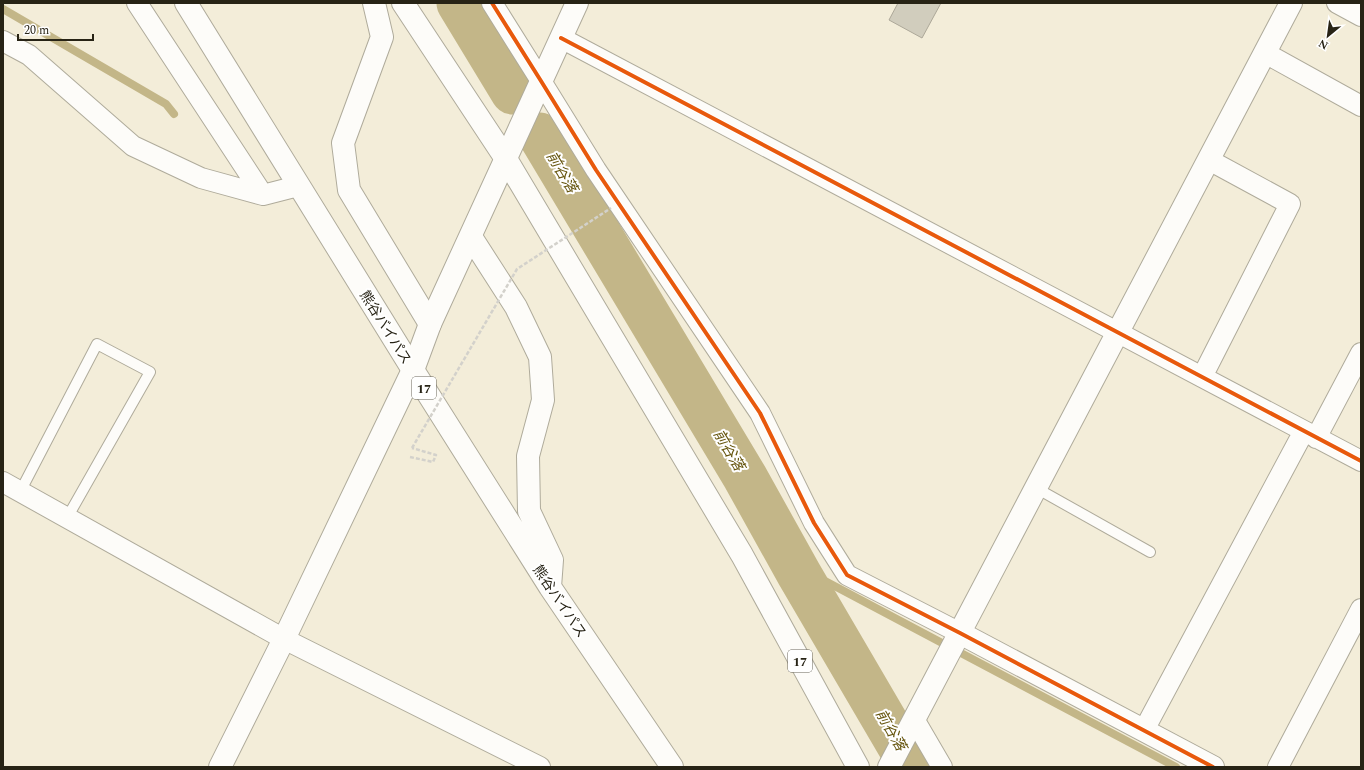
<svg xmlns="http://www.w3.org/2000/svg" width="1364" height="770" font-family="Spectral,'Noto Sans JP',serif">
	<rect width="100%" height="100%" fill="#f3edd9"/>
	<g fill="none" stroke-linecap="round" stroke-linejoin="round">
		<path stroke="#c3b688" stroke-width="8" d="M 3,9 L 166,104 L 174,114
			M 793,564 L 1176,767"/>
		<path stroke="#c3b688" stroke-width="45" d="M 459,3 L 513,92
			M 540,135 L 745,477 L 799,574 L 912,767"/>
	</g>
	<path fill="#d1cdbd" stroke="#ada899" d="M 898,3 L 941,3 L 922,38 L 889,20 Z"/>
	<g fill="none" stroke-linecap="round" stroke-linejoin="round">
		<defs>
			<path id="service" d="M 1036,488 L 1150,552
				M 20,492 L 97,344 L 150,372 L 67,518"/>
			<path id="minor" d="M 137,3 L 263,195
				M 492,3 L 541,81 L 596,170 L 760,413 L 814,523 L 847,575 L 960,633
				M 1337,3 L 1361,16
				M 561,38 L 1361,461
				M 3,41 L 29,55 L 133,146 L 201,178 L 263,195 L 298,186
				M 1265,53 L 1361,106
				M 1202,377 L 1290,204 L 1209,160
				M 1316,438 L 1361,353
				M 3,482 L 284,639 L 540,767
				M 914,719 L 942,767
				M 1144,730 L 1304,431
				M 1278,767 L 1361,609"/>
			<path id="tertiary" d="M 960,633 L 1213,767
				M 220,767 L 284,639 L 413,370 L 430,324 L 577,3
				M 889,767 L 1291,3"/>
			<path id="trunk" d="M 186,3 L 413,370 L 550,587 L 672,767
				M 374,3 L 382,37 L 343,143 L 349,190 L 430,324
				M 403,3 L 506,159 L 742,555 L 858,767
				M 471,237 L 516,307 L 540,357 L 543,400 L 528,456 L 529,511 L 552,560 L 550,587"/>
		</defs>
		<use href="#service" stroke="#afab9b" stroke-width="12"/>
		<use href="#minor" stroke="#afab9b" stroke-width="22"/>
		<use href="#tertiary" stroke="#afab9b" stroke-width="24"/>
		<use href="#trunk" stroke="#afab9b" stroke-width="24"/>
		<path stroke="#d3d1cb" stroke-width="2.5" stroke-dasharray="4 2" stroke-linecap="butt" d="M 410,457 L 433,462 L 436,455 L 412,448"/>
		<use href="#service" stroke="#fdfcf9" stroke-width="10"/>
		<use href="#minor" stroke="#fdfcf9" stroke-width="20"/>
		<use href="#tertiary" stroke="#fdfcf9" stroke-width="22"/>
		<use href="#trunk" stroke="#fdfcf9" stroke-width="22"/>
		<path stroke="#d3d1cb" stroke-width="2.5" stroke-dasharray="4 2" stroke-linecap="butt" d="M 412,448 L 517,269 L 611,208"/>
		<defs>
			<path id="cycleway" d="M 492,3 L 541,81 L 596,170 L 760,413 L 814,523 L 847,575 L 960,633 L 1213,767
				M 561,38 L 1361,461"/>
		</defs>
		<use href="#cycleway" stroke="#fff" stroke-width="6"/>
		<use href="#cycleway" stroke="#e8590c" stroke-width="4"/>
	</g>
	<g text-anchor="middle" stroke-width="4" stroke-linejoin="round" paint-order="stroke">
		<g fill="#fff" stroke="#68655b" stroke-width="1">
			<rect x="412" y="377" width="24" height="22" rx="3"/>
			<rect x="788" y="650" width="24" height="22" rx="3"/>
		</g>
		<g font-size="13" font-weight="bold" fill="#272315">
			<text x="424" y="393">17</text>
			<text x="800" y="666">17</text>
		</g>
		<g font-size="14" fill="#272315" stroke="#fff">
			<text transform="translate(386 327) rotate(58)" y="5">熊谷バイパス</text>
			<text transform="translate(560 601) rotate(56)" y="5">熊谷バイパス</text>
		</g>
		<g font-size="15" font-style="italic" fill="#66550e" stroke="#fff">
			<text transform="translate(562 172) rotate(59)" y="5">前谷落</text>
			<text transform="translate(729 450) rotate(59)" y="5">前谷落</text>
			<text transform="translate(891 730) rotate(60)" y="5">前谷落</text>
		</g>
	</g>
	<rect width="1364" height="770" fill="none" stroke="#272315" stroke-width="8"/>
	<g transform="translate(1328 36) rotate(209)" stroke="#ffffff" stroke-width="3" paint-order="stroke">
	<path d="M0-3L7 15L0 10L-7 15Z" fill="#272315"/>
	<text y="-6" font-size="11" font-weight="bold" text-anchor="middle" fill="#272315">N</text>
	</g>
	<path d="M18 34v6h75v-6" fill="none" stroke="#272315" stroke-width="2"/>
	<text x="24" y="34" font-size="12" fill="#272315" stroke="#ffffff" stroke-width="3" paint-order="stroke">20 m</text>
</svg>
